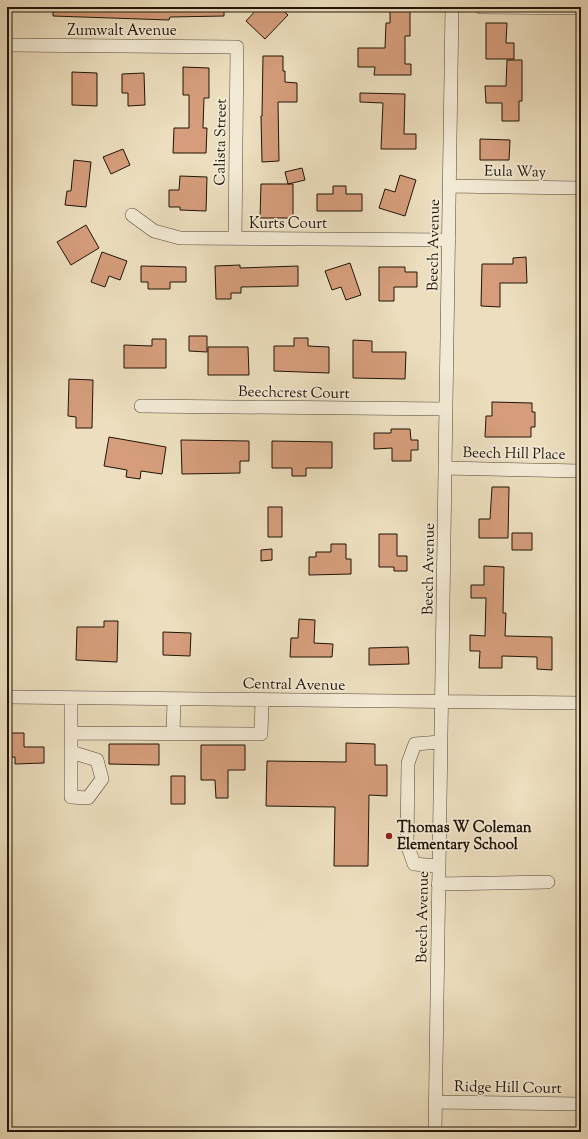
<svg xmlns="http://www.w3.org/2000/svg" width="588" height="1139" font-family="'Sorts Mill Goudy',serif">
	<rect width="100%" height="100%" fill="#ecdebe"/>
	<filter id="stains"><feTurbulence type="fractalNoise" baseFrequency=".005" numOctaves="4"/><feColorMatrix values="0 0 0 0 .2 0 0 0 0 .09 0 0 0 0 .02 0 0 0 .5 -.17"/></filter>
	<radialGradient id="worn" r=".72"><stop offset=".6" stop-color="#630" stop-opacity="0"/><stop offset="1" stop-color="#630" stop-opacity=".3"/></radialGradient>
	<path fill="#d59d7b" stroke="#201407" d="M 53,7 L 224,7 L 224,16 L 170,17 L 169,20 L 53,16 Z
		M 259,7 L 279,7 L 288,15 L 265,39 L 246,21 Z
		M 390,7 L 410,7 L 410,36 L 405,36 L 405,64 L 411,64 L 411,75 L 374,75 L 375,67 L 358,67 L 358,48 L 385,48 L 386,23 L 390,23 Z
		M 486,23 L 507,23 L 506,43 L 514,43 L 514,59 L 486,59 Z
		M 263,56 L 283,56 L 283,71 L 285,71 L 285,82 L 297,83 L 297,102 L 278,102 L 279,161 L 262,162 L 261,116 L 262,116 Z
		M 507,60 L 522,60 L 522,101 L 519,101 L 519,121 L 502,121 L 502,103 L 486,103 L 485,86 L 506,86 Z
		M 183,67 L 209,68 L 209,98 L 204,98 L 203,128 L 207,128 L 206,153 L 173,153 L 174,128 L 189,128 L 189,95 L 183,95 Z
		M 72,72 L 97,73 L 97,106 L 72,105 Z
		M 144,73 L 145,105 L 128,106 L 128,93 L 122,93 L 122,74 Z
		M 360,93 L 405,94 L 404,134 L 416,134 L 416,149 L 381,149 L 383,103 L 360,102 Z
		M 480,139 L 510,140 L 509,160 L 480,160 Z
		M 123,149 L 130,165 L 111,174 L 103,157 Z
		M 74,160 L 91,162 L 86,207 L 65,205 L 67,191 L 71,191 Z
		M 302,168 L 305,180 L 288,184 L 285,172 Z
		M 400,175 L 416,180 L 405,216 L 379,208 L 385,189 L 395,192 Z
		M 180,176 L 207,177 L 206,211 L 180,210 L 180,207 L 169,207 L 169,190 L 179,190 Z
		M 261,184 L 293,184 L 293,218 L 260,218 Z
		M 333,186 L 346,186 L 346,194 L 362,194 L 362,211 L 317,211 L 317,194 L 333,194 Z
		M 86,225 L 99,248 L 71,265 L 57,242 Z
		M 102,252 L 127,261 L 120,280 L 109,276 L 105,287 L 91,282 Z
		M 526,257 L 527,283 L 500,283 L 500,307 L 481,306 L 482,264 L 513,264 L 513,258 Z
		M 350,263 L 361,295 L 346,300 L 341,287 L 332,290 L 325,271 Z
		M 240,265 L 240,268 L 298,266 L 298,286 L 241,287 L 241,293 L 231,293 L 231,299 L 216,299 L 215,266 Z
		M 141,266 L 186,267 L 186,282 L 170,282 L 170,289 L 148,289 L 148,282 L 141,282 Z
		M 379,267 L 405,267 L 405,272 L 417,272 L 417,287 L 394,287 L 394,301 L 379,301 Z
		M 189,336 L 207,336 L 207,352 L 189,351 Z
		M 294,338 L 308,338 L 308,346 L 329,347 L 329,373 L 274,371 L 274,346 L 294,346 Z
		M 152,339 L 166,339 L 166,368 L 124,368 L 124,345 L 152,346 Z
		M 353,340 L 372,341 L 372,352 L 406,352 L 405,379 L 353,378 Z
		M 208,347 L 248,347 L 249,375 L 208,375 Z
		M 69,379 L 93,380 L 92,428 L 76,428 L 76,417 L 68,416 Z
		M 492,402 L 532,403 L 532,412 L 535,412 L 535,427 L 531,427 L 531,437 L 485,437 L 486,416 L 492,416 Z
		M 391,429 L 410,429 L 411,440 L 418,440 L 418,450 L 411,450 L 411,461 L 392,461 L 392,448 L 374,449 L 374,433 L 391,433 Z
		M 109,437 L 166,447 L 162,474 L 141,471 L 140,479 L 126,477 L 127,470 L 104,466 Z
		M 181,440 L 249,441 L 249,461 L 240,461 L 240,473 L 182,474 Z
		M 272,441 L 332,442 L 332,468 L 306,468 L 306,476 L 292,476 L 292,468 L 272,468 Z
		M 492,487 L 509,487 L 508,538 L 479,538 L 479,519 L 490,519 Z
		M 268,507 L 282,507 L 282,537 L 268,537 Z
		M 512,533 L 532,533 L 532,550 L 512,550 Z
		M 379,534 L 397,534 L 397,556 L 407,556 L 407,571 L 394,571 L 394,567 L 379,567 Z
		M 331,544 L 346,544 L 346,559 L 351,559 L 351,574 L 309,575 L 309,557 L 316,557 L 316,552 L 331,552 Z
		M 272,549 L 272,560 L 261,561 L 261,550 Z
		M 484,566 L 504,567 L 503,613 L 506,613 L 505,636 L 552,637 L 552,670 L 537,669 L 537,657 L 502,656 L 502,668 L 479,668 L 480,651 L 470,651 L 470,635 L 485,636 L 486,598 L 471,598 L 471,585 L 484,585 Z
		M 299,619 L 315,620 L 314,643 L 333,644 L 332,657 L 290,657 L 291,638 L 298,638 Z
		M 104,621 L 118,621 L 117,662 L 76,660 L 77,627 L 104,627 Z
		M 163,632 L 191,633 L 190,656 L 163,655 Z
		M 408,647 L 409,664 L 369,665 L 369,648 Z
		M 10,733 L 24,733 L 24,747 L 44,747 L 44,763 L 15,764 L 15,757 L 11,757 Z
		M 346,743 L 375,744 L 375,765 L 387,765 L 387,796 L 369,795 L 368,866 L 334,866 L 335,807 L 266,806 L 267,761 L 346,762 Z
		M 109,744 L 159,744 L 159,765 L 109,764 Z
		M 201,745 L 245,745 L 245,770 L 228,770 L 228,798 L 216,798 L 215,780 L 201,780 Z
		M 171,776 L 185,776 L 185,804 L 171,804 Z"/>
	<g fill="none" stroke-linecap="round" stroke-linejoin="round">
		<defs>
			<path id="minor" d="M 481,7 L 581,8
				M 7,45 L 237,47 L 235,239
				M 450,186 L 581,188
				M 132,215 L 154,231 L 180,238 L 449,240
				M 141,406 L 446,409
				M 445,468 L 581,471
				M 7,697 L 581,703
				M 71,733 L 261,734 L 262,700
				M 173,734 L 174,699
				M 71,752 L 97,760 L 102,779 L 88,798 L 71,797 L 71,698
				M 438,866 L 414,864 L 407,844 L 408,763 L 415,744 L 440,742
				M 438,884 L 548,882
				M 435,1102 L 581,1104
				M 435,1132 L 452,7"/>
		</defs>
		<use href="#minor" stroke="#534635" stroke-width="14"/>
		<use href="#minor" stroke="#f3ead5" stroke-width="13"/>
	</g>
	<circle fill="#8f2418" stroke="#f3ead5" stroke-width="1.5" cx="389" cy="836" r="4"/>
	<g text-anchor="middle" stroke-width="3.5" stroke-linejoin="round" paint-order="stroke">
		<g font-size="15" fill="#201407" stroke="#f3ead5">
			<text x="122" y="35">Zumwalt Avenue</text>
			<text transform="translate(220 142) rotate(-89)" y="5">Calista Street</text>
			<text transform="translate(515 171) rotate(1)" y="5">Eula Way</text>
			<text x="288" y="228">Kurts Court</text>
			<text transform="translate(433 245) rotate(-89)" y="5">Beech Avenue</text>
			<text transform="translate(294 392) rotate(1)" y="5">Beechcrest Court</text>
			<text transform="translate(514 453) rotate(1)" y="5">Beech Hill Place</text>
			<text transform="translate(428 569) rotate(-89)" y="5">Beech Avenue</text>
			<text transform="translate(294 684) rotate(1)" y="5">Central Avenue</text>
			<text transform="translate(422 917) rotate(-89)" y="5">Beech Avenue</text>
			<text transform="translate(508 1087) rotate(1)" y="5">Ridge Hill Court</text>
		</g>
		<g font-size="15" font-weight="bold" fill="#201407" stroke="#f3ead5" text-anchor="start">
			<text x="397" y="832">Thomas W Coleman<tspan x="397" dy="17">Elementary School</tspan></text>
		</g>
	</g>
	<rect width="588" height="1139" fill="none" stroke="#ecdebe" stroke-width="24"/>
	<rect x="8" y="8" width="572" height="1123" fill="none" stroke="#201407" stroke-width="2"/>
	<rect x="12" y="12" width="564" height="1115" fill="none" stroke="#201407"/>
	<rect width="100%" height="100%" filter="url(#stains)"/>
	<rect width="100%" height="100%" fill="url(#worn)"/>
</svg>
